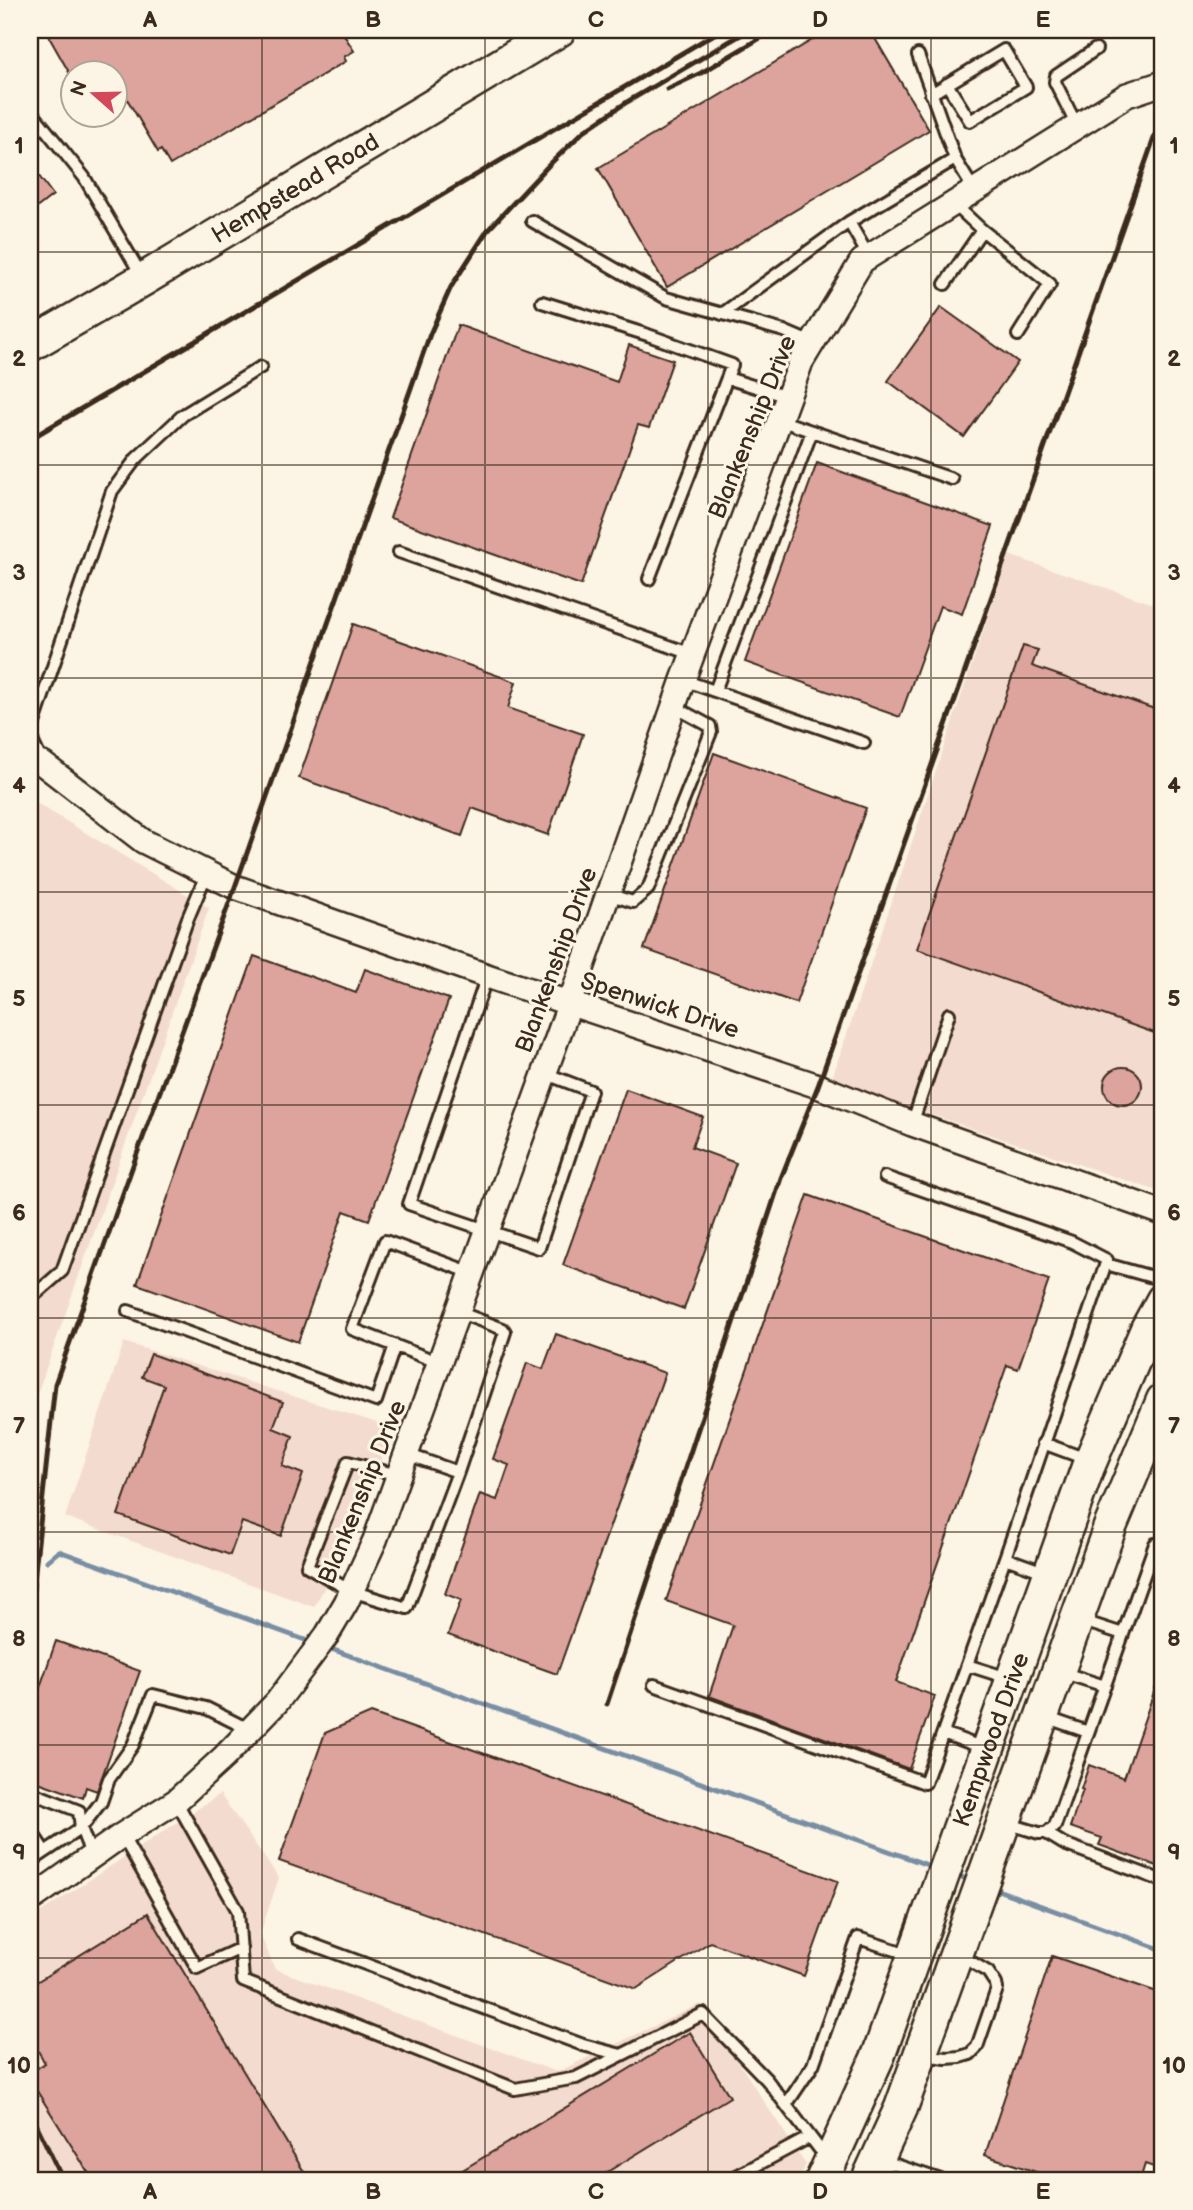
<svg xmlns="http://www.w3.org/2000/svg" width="1193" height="2210" font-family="'Balsamiq Sans',sans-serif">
	<rect width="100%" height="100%" fill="#fcf5e5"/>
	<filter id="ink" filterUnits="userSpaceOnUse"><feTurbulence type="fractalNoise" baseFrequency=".0143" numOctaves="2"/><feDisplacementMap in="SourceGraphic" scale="14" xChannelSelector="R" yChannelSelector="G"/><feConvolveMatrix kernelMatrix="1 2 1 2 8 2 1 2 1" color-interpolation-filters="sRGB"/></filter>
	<g filter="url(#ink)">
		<path fill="#f3dccf" d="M 1009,555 L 1163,607 L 1163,1193 L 831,1081 Z
			M 30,799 L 209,908 L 30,1414 Z
			M 124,1342 L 393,1428 L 348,1544 L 314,1607 L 65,1517 Z
			M 220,1794 L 279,1878 L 260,1934 L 275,1969 L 557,2072 L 700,2004 L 806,2165 L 798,2180 L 30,2180 L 30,1919 Z"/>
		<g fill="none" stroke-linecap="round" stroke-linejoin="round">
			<path stroke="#798ea4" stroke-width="5" d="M 47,1561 L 59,1551 L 305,1640
				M 334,1650 L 933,1867
				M 952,1874 L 973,1881
				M 992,1888 L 1163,1950"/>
		</g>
		<path fill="#dda39d" stroke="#3b2a1e" stroke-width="2" d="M 45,30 L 341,30 L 354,51 L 344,57 L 346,61 L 170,165 L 161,150 L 158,152 L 116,80 L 116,74 L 70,74 Z
			M 829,30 L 870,30 L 929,130 L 667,287 L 598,168 Z
			M 30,164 L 53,195 L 30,213 Z
			M 941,307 L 1018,362 L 964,437 L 888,381 Z
			M 458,325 L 617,382 L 629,345 L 673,360 L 649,428 L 638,425 L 581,585 L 390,518 Z
			M 817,463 L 993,526 L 962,614 L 940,606 L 900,717 L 745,662 Z
			M 353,624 L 516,682 L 508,708 L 583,734 L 548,835 L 472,808 L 462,836 L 299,778 Z
			M 1023,646 L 1038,650 L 1032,666 L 1163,712 L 1163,1036 L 917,949 Z
			M 714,753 L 866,808 L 796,1003 L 644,949 Z
			M 254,956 L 356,993 L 365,969 L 449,999 L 369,1220 L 344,1211 L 298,1342 L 137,1284 Z
			M1104 1086a19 19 0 1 1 38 0a19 19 0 1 1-38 0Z
			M 626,1089 L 703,1117 L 692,1147 L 736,1163 L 684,1309 L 563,1265 Z
			M 808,1195 L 1049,1280 L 1018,1369 L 1007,1365 L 896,1682 L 935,1696 L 909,1769 L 709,1696 L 733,1625 L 666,1601 Z
			M 556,1334 L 665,1373 L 557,1674 L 448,1635 L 461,1600 L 445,1594 L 480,1494 L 497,1500 L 509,1465 L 493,1459 L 527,1363 L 543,1369 Z
			M 151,1354 L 283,1402 L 273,1428 L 293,1436 L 282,1466 L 303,1474 L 281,1536 L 242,1522 L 230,1555 L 118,1515 L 164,1385 L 142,1377 Z
			M 56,1641 L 140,1671 L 97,1791 L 86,1787 L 83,1798 L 30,1779 L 30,1716 Z
			M 1161,1672 L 1163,1673 L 1163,1868 L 1099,1845 L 1102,1838 L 1070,1827 L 1083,1790 L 1081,1789 L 1089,1765 L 1124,1778 Z
			M 371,1713 L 838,1881 L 804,1976 L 710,1942 L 636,1989 L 279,1861 L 325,1733 Z
			M 148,1913 L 309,2180 L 93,2180 L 30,2080 L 30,2073 L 45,2063 L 30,2037 L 30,1986 Z
			M 1052,1956 L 1163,1994 L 1163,2170 L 1145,2164 L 1140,2180 L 1121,2175 L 1120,2180 L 1060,2180 L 985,2155 Z
			M 690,2032 L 730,2097 L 594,2180 L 446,2180 Z"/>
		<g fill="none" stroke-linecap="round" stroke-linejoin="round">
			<defs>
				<path id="service" d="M 931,94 L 1004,50 L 1026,87 L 970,121 L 947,84
					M 30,110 L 84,177 L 143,278
					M 1077,126 L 1055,82 L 1056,76 L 1096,49
					M 955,159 L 974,190
					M 953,203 L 982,230 L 1050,284 L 1018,335
					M 532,221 L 666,298 L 784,331 L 812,343
					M 849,222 L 869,257
					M 945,284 L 982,230
					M 542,302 L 648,335 L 732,365 L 727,378
					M 722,314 L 849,222 L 955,159 L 918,55
					M 779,420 L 952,479
					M 399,552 L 692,654
					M 649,579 L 727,378 L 788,397
					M 683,680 L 864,743
					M 715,691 L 812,431
					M 43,764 L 33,743 L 31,732 L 112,491 L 136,459 L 183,415 L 261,367
					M 608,894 L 633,902 L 648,889 L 711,732 L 710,726 L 673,706
					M 487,976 L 409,1204 L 539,1248 L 591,1091 L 544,1073
					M 912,1124 L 949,1014
					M 885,1177 L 1072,1242 L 1107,1260 L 1005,1558 L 1047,1573
					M 1106,1264 L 1163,1280
					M 30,1299 L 62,1271 L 188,918 L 207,873
					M 128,1311 L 376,1401 L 395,1345
					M 440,1363 L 352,1329 L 385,1241 L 472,1273
					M 1043,1443 L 1086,1459
					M 406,1454 L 458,1472
					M 398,1475 L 348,1462 L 307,1566 L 351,1591 L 407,1608 L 458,1472 L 505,1332 L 503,1329 L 458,1312
					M 1080,1620 L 1123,1634
					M 967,1665 L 1011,1679
					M 1061,1672 L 1105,1686
					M 654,1685 L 925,1783 L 1005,1558
					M 1045,1717 L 1088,1732
					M 943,1733 L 986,1749
					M 30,1792 L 79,1811 L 81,1828
					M 176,1801 L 238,1911 L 243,1981 L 515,2089 L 576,2078 L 703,2014 L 767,2080 L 827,2159
					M 1006,1823 L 1039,1833 L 1046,1833 L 1055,1826 L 1155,1544
					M 81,1828 L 101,1802 L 109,1779 L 133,1745 L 153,1695 L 206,1708 L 250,1730
					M 1046,1833 L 1064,1844 L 1163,1881
					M 30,1835 L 35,1837 L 45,1852
					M 122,1835 L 197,1968 L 241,1948
					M 30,1862 L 81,1828 L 92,1857
					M 298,1939 L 583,2045 L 621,2055
					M 924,2055 L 946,2058 L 960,2057 L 970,2054 L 977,2047 L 997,1989 L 996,1984 L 988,1972 L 958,1954
					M 786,2105 L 813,2065 L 858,1938 L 911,1955
					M 881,2160 L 941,2180
					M 729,2180 L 810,2137"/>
				<path id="minor" d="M 43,764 L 143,841 L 235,887 L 487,976 L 818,1086 L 912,1124 L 1163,1213
					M 30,1900 L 122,1835 L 176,1801 L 224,1757 L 277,1702 L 327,1635 L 346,1603 L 375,1540 L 570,1003 L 683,680 L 801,362 L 862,261 L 1127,95 L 1163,83"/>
				<g id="secondary">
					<path id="s1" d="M 30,345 L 144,279 L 559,30"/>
					<path id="s2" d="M 822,2180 L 879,2054 L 1088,1467 L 1147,1329 L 1163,1300"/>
					<path d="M 868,2180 L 901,2108 L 1110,1527 L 1163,1400"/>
				</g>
			</defs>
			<use href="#service" stroke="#3b2a1e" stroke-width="16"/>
			<use href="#minor" stroke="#3b2a1e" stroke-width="28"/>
			<use href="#secondary" stroke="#3b2a1e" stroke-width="37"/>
			<use href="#service" stroke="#fcf5e5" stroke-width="10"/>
			<use href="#minor" stroke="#fcf5e5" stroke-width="23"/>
			<use href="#secondary" stroke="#fcf5e5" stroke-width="32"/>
			<path stroke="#3b2a1e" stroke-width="5" d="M 667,89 L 701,73 L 774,30
				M 30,439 L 721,30
				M 30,1617 L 55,1384 L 137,1154 L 235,887 L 430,334 L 451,287 L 487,231 L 548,166 L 584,131 L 627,102 L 749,30
				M 607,1704 L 781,1178 L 818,1086 L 1163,113
				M 30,2111 L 63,2180"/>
		</g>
	</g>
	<path fill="none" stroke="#3b2a1e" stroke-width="2" stroke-opacity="0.55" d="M 262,30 L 262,2180M 485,30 L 485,2180M 708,30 L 708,2180M 931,30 L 931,2180M 30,252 L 1163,252M 30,465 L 1163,465M 30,678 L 1163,678M 30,892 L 1163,892M 30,1105 L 1163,1105M 30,1318 L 1163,1318M 30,1532 L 1163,1532M 30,1745 L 1163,1745M 30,1958 L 1163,1958"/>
	<g text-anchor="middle" stroke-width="6" stroke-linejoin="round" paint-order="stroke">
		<g font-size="24" fill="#3b2a1e" stroke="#fcf5e5">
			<text dy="8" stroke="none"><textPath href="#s1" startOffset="308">Hempstead Road</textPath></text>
			<text transform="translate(752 427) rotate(-68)" y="8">Blankenship Drive</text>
			<text transform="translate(556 960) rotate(-70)" y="8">Blankenship Drive</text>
			<text transform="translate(660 1005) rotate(18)" y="8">Spenwick Drive</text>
			<text transform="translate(362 1492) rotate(-68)" y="8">Blankenship Drive</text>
			<text dy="8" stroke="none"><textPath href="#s2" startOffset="472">Kempwood Drive</textPath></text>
		</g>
	</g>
	<rect width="1193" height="2210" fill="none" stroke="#fcf5e5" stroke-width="77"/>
	<g transform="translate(94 94) rotate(290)"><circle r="33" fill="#fcf5e5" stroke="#afa495" stroke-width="2"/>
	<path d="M0-5L12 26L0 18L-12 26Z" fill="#d1495b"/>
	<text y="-10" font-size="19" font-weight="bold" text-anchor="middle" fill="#3b2a1e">N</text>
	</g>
	<rect x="38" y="38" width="1116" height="2134" fill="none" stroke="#3b2a1e" stroke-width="2.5"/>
	<g font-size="23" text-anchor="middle" font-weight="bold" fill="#3b2a1e">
		<text x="150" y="27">A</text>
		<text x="373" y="27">B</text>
		<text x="596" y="27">C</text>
		<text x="820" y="27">D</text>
		<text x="1043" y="27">E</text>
		<text x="19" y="153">1</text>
		<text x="1174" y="153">1</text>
		<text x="19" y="366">2</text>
		<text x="1174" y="366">2</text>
		<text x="19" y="580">3</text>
		<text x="1174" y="580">3</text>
		<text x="19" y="793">4</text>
		<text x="1174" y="793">4</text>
		<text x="19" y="1006">5</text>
		<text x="1174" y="1006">5</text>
		<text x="19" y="1220">6</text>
		<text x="1174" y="1220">6</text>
		<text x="19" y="1433">7</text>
		<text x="1174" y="1433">7</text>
		<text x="19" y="1646">8</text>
		<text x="1174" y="1646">8</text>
		<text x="19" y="1860">9</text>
		<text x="1174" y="1860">9</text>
		<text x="19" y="2073">10</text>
		<text x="1174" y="2073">10</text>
		<text x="150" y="2199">A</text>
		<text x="373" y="2199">B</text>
		<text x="596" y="2199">C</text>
		<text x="820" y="2199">D</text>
		<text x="1043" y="2199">E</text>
	</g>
</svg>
